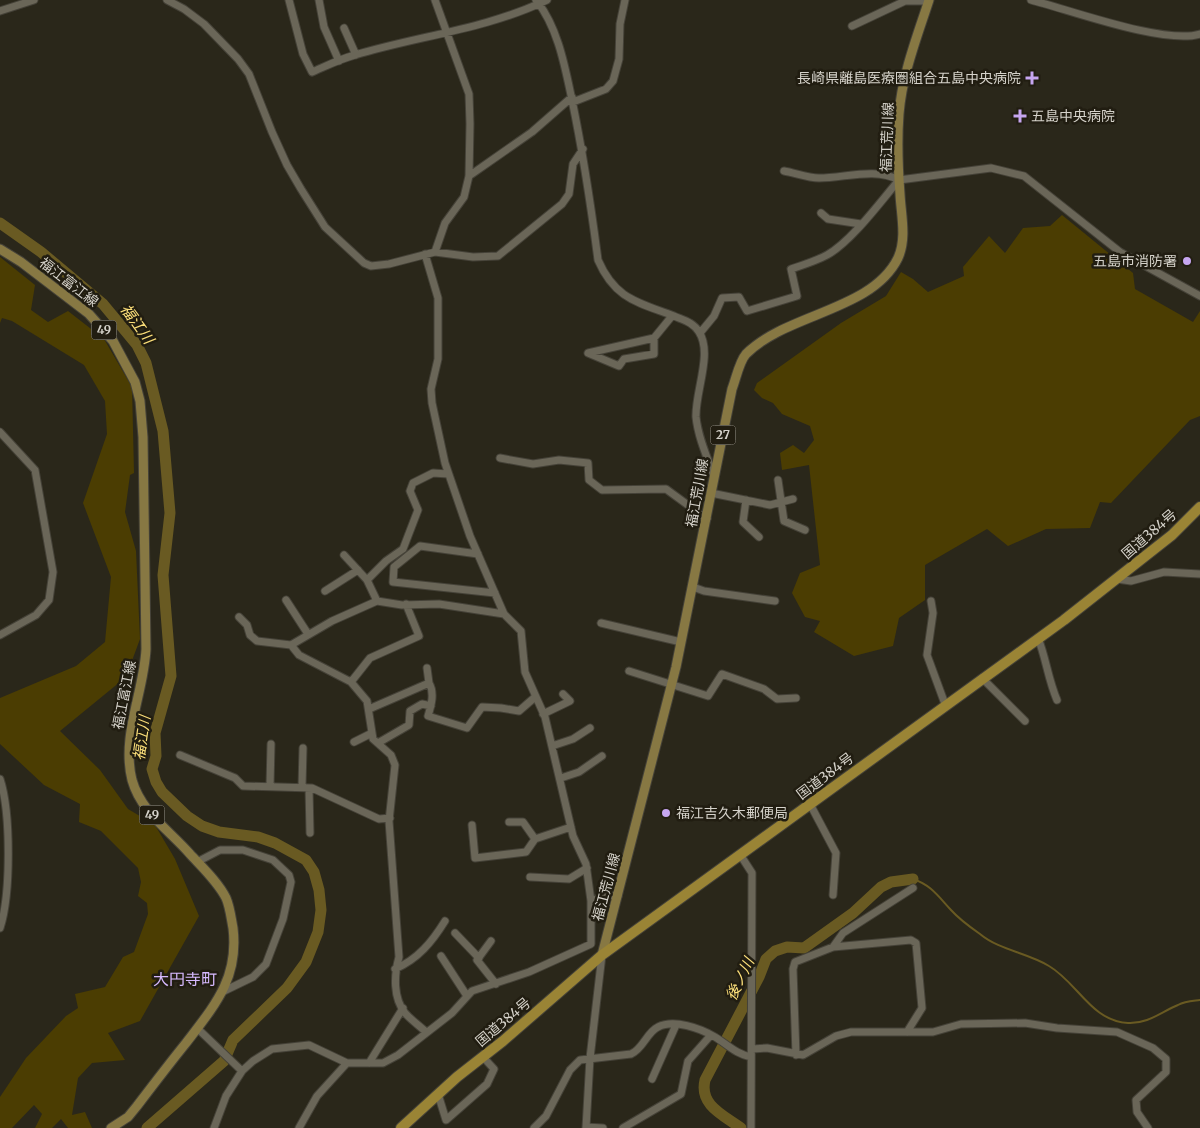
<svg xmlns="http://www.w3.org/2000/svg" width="1200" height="1128" font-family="Merriweather,'Noto Sans JP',serif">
	<rect width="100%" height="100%" fill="#2a271a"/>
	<path fill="#4b3d02" d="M 1062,215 L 1133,273 L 1135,289 L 1193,322 L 1200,311 L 1200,416 L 1190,420 L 1111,503 L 1100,502 L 1090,528 L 1046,529 L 1008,546 L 987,529 L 925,565 L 925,600 L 899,618 L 893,646 L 854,656 L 814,632 L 820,621 L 805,617 L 792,593 L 800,573 L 820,565 L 809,465 L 782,470 L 780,453 L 793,445 L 804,453 L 814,440 L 810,426 L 782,414 L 773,403 L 762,398 L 754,390 L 757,383 L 841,323 L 886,296 L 901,272 L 913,279 L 928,292 L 964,276 L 963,267 L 989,236 L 1005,253 L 1023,228 L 1050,226 Z
		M 0,257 L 35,285 L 31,310 L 48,322 L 68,311 L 104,339 L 132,387 L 134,473 L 130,475 L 125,512 L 136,551 L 140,639 L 126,677 L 60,731 L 100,770 L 128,809 L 155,825 L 175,859 L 199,916 L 140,1021 L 108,1033 L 125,1060 L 92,1063 L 78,1078 L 72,1115 L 85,1112 L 92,1128 L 68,1128 L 61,1119 L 52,1128 L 35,1128 L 42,1114 L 34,1105 L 12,1128 L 0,1128 L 0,1097 L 26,1058 L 66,1016 L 78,1008 L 75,994 L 105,987 L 123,957 L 134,952 L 148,914 L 147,903 L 138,896 L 141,882 L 138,868 L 101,831 L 79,822 L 80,804 L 44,785 L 0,744 L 0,698 L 76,666 L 105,642 L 111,577 L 83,503 L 107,434 L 105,401 L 84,365 L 12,321 L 2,318 L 0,323 Z"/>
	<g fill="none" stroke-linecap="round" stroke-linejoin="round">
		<path stroke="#695a22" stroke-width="2" d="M 913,879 C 931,885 938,896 951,910 C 959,919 970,927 980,934 C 999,950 1028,953 1049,966 C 1078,983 1091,1021 1128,1023 C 1148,1024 1161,1012 1178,1005 C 1185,1001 1192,1001 1200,1000"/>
		<path stroke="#695a22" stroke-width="11" d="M 0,223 L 41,252 L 103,304 L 137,345 L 146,363 L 163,431 L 170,513 L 163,575 L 171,676 L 155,733 L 156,756 L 152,769 L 156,782 L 162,792 L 187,816 L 202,826 L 219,832 L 258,837 L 275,843 L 306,860 L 314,872 L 319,890 L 321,910 L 318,932 L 306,962 L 287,988 L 233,1040 L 224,1061 L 147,1128
			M 741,1128 C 723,1115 699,1105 705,1080 L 759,977 L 766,959 L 775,951 L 787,947 L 804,948 L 853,913 L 881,887 L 891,882 L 913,879"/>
		<defs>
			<path id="minor" d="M 167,0 L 184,9 L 204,24 L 238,59 L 249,74 L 272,132 L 287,165 L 301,189 L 325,227 L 364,263 L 371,266 L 389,264 L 435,252 L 473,257 L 498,256 L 562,204 L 569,194 L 573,164 L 583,149
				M 289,0 L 303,54 L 312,72 C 326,66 340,59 355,55 C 418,36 487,29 547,0
				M 319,0 L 324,27 L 339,61
				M 536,0 C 558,27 565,67 572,100 C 583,153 591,206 598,260 C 615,299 637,302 674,316 C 683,320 693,322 699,332 C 713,353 695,392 696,417 C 698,437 707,457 714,476
				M 1031,0 C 1070,10 1165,45 1200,34
				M 0,11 L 34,0
				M 852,26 L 905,1 L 928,1
				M 344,28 L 356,55
				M 573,102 L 606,89 L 613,81 L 619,59 L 620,24 L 625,0
				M 784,171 C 795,173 808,178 819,178 C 845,178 875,167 899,180 L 991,168 L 1024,176 L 1120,252 L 1200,296
				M 469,176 L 532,132 L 572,97
				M 821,213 L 828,219 L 861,224
				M 435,252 L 445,223 L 464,197 L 469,176 L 470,124 L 469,94 L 435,0
				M 700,333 L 714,316 L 722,298 L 739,297 L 747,311 L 797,296 L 791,269 C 803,265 816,261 827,255 C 851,242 881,201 899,180
				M 654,338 L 654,354 L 624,359 L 619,366 L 588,353 L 654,338 L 672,316
				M 0,432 L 35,470 L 53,572 L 49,600 L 36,615 L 0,635
				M 500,458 L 533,464 L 559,460 L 588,463 L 589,480 L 602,490 L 666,489 L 707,519
				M 778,480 L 784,521 L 805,530
				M 711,493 L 770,505 L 793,499
				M 746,500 L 743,522 L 759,537
				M 478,554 L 420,546 L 394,567 L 393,582 L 495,593
				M 344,555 L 367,580
				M 1117,579 L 1131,581 L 1164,572 L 1200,574
				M 693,587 L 704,591 L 775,601
				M 325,591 L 358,570
				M 286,600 L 308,634
				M 377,601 L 402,605 L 439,604 L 504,614
				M 931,601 L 933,613 L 927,655 L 945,704
				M 239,617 L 247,625 L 250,635 L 257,641 L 291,645 L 332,621 L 377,601 L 367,580 L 386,561 L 403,549 L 418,510 L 410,491 L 413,483 L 433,473 L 448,474
				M 601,623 L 681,642
				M 1038,638 C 1046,658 1048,679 1057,700
				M 291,645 L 299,655 L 351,682 L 367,701 L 373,739 L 391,755 L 395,765 L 389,821 L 399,957 C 394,975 393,998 405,1013 C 411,1020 420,1026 426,1032
				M 427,668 L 429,683
				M 629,671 L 708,696 L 722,674 L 764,689 L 777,699 L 796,698
				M 982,678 L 1025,721
				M 351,682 L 370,658 L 419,636 L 406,604
				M 369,709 L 429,683 C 435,693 431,706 428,716 L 467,728 L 482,707 L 501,708 L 519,711 L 534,698
				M 543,714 L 570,701 L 563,694
				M 354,742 L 372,733
				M 378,743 L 409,725 L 410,711 L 422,704 L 431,706
				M 552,746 L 573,739 L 590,728
				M 180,755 L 235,778 L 243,786 L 312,788 L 379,819 L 390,818
				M 561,778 L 579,772 L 602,756
				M 0,779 C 11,813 11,894 0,928
				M 270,786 L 271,744
				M 302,787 L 303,748
				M 309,788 L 310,833
				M 810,804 L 836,853 L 833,895
				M 509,822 L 523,822 L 535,839
				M 472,825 L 475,858 L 526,852 L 535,839 L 571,827
				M 741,856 L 752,873 L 751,1128
				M 197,862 L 220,850 L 243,850 L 273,860 L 289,875 L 291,882 L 283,919 L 266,964 L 253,977 L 222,992
				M 530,877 L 569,879 L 587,868
				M 591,901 L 607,895 L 618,896
				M 455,933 L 479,958
				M 491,941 L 477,960 L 496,984
				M 833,947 L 843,933 L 913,888
				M 441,956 L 467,996
				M 395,969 C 418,959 432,942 445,921
				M 197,1028 L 242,1071 L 253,1061 L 272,1049 L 309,1045 L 347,1063 L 383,1063 L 398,1055 L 452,1013 L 472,991 L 529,972 L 591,944 L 591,901 L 586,864 L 573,836 L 545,717 L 525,672 L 521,631 L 504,614 L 470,536 L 445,463 L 432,403 L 431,389 L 438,359 L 438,298 L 425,254
				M 752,1049 L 767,1048 L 803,1055 L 836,1036 L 851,1032 L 933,1032 L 961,1024 L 1025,1023 L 1057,1028 L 1117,1032 L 1153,1048 L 1166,1059 L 1166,1072 L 1136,1100 L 1137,1112 L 1148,1128
				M 796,1055 L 793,969 L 795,962 L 833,947 L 911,940 L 916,943 L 922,1008 L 907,1032
				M 369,1063 L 403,1008
				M 652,1079 L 676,1025
				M 438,1094 L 446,1120 L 487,1084 L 494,1069 L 483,1057
				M 586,1127 L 603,1128
				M 214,1128 L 226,1096 L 242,1071
				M 299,1128 L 317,1096 L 347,1063
				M 534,1128 L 546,1116 L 570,1070 L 580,1060 L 631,1054 C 643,1049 647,1032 658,1027 C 674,1019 700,1028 715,1037 C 728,1045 736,1054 751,1057
				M 586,1128 L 590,1058 L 602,955
				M 623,1128 L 681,1094 L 688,1061 L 711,1035"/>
			<path id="major" d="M 0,249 L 21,262 L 89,314 L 113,341 L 135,382 L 140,401 L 143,437 L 146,649 C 144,692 121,736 132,780 C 141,812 169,830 190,854 C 202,867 218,882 226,898 C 230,907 231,918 233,928 C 239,978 215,1005 186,1043 C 169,1064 153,1085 137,1106 L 128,1117 L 111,1128
				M 602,955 L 676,667 L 732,389 C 736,379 739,362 746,354 C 787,313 872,311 898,258 C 907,238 901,215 900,194 C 898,168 897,140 899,114 C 902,75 917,37 929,0"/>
			<path id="highway" d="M 401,1128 L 457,1077 L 503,1041 L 602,955 L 1064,620 L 1172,535 L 1200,507"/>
		</defs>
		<use href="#minor" stroke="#454238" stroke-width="9"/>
		<use href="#major" stroke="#454238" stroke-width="11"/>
		<use href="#highway" stroke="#454238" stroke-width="12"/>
		<use href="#minor" stroke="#6a6658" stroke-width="7"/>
		<use href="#major" stroke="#877843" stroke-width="9"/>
		<use href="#highway" stroke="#9a8435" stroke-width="10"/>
	</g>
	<g fill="#c6a6f0" stroke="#211d11" stroke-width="2">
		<path d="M1029.5 70.5h5v5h5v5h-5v5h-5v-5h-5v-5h5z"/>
		<path d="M1017.5 108.5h5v5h5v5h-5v5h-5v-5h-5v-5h5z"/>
		<circle cx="1187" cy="261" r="5"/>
		<circle cx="666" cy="813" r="5"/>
	</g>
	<g text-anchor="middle" stroke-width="5" stroke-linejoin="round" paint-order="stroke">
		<g fill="#211d11" stroke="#9f9c92" stroke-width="1">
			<rect x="91.5" y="320.5" width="25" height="19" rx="4"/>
			<rect x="710.5" y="425.5" width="25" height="19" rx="4"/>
			<rect x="139.5" y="805.5" width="25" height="19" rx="4"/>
		</g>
		<g font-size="12" font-weight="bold" fill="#d5d2ca">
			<text x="104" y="334">49</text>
			<text x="723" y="439">27</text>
			<text x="152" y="819">49</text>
		</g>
		<g font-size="14" fill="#d5d2ca" stroke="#211d11" text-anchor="end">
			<text x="1021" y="83">長崎県離島医療圏組合五島中央病院</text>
			<text x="1031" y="121" text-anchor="start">五島中央病院</text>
			<text x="1177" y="266">五島市消防署</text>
			<text x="676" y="818" text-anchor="start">福江吉久木郵便局</text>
		</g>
		<g font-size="14" fill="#d5d2ca" stroke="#211d11">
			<text transform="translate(887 137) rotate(-88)" y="5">福江荒川線</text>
			<text transform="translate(69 282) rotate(38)" y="5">福江富江線</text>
			<text transform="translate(697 493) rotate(-80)" y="5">福江荒川線</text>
			<text transform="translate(1149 534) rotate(-41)" y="5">国道384号</text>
			<text transform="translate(124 695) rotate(-79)" y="5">福江富江線</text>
			<text transform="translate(825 776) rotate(-37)" y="5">国道384号</text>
			<text transform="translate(606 887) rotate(-75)" y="5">福江荒川線</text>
			<text transform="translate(503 1022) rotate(-40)" y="5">国道384号</text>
		</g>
		<g font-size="15" font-style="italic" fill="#fee17b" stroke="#211d11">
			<text transform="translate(137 324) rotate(54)" y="5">福江川</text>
			<text transform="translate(142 738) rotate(-82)" y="5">福江川</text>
			<text transform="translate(740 979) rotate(-64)" y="5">後ノ川</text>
		</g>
		<g font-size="16" fill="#d6b9fe" stroke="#211d11">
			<text x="185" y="985">大円寺町</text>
		</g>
	</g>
</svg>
